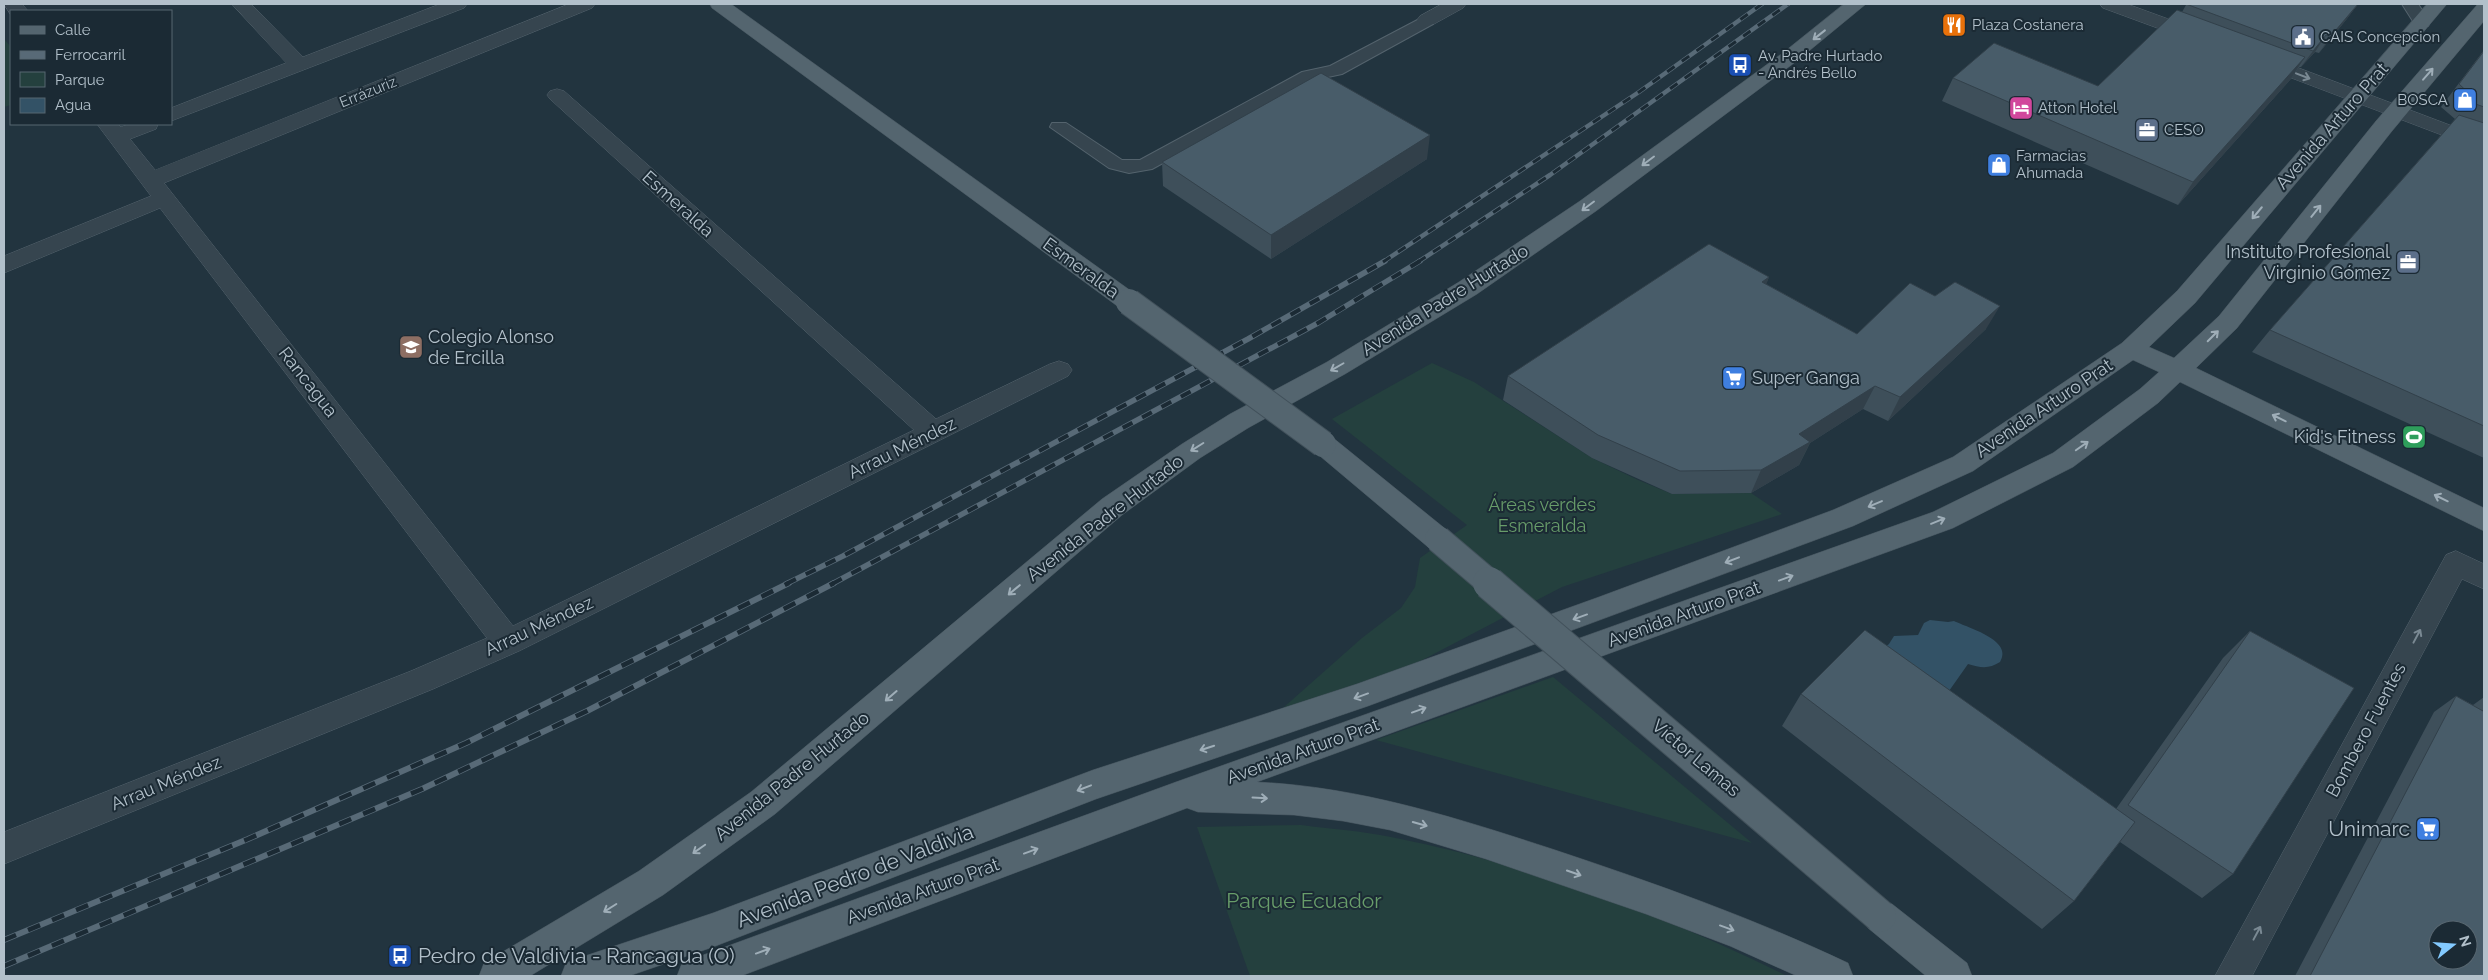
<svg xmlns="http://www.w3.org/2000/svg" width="2488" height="980" font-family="Raleway,sans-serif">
	<rect width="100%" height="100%" fill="#22343f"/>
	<path fill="#24403e" d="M 4,39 L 11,47 L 11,105 L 4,107 Z
		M 1432,363 L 1474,382 L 1592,458 L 1638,480 L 1672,494 L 1751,493 L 1782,514 L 1562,587 L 1365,690 L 1258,730 L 1362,638 L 1401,608 L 1415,587 L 1420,558 L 1467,525 L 1332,419 Z
		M 1553,677 L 1752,843 L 1376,740 Z
		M 1301,825 C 1331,829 1362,831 1391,837 C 1529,864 1661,914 1787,976 L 1250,976 L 1197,827 Z"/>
	<path fill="#335266" d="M 1930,620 L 1948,622 L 1954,621 C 1968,628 2014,640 2000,662 C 1989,669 1981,668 1968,664 L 1937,708 L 1884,648 L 1889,644 L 1894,636 L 1918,635 L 1924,623 Z"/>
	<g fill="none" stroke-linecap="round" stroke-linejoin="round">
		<defs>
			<path id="service" d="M 2402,4 L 2418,4 L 2430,22 L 2428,26 L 2416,26 Z
				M 1427,15 L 1433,16 L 1435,20 L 1433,24 L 1342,74 L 1314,80 L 1152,169 L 1129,173 L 1109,168 L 1050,127 L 1052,123 L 1066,123 L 1122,160 L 1140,160 L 1302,72 L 1330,66 Z"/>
			<path id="minor" d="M 4,4 L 22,4 L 28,11 L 11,11 L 11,15 Z
				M 232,4 L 251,4 L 303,57 L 440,4 L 467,4 L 464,8 L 171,121 L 171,108 L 286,63 Z
				M 569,4 L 595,4 L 592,8 L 164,183 L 513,626 L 914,430 L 550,99 L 547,95 L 550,91 L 557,89 L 564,91 L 936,419 L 1050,364 L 1059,361 L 1068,364 L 1072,370 L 1068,376 L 519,651 L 433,689 L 4,864 L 4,832 L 411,671 L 487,638 L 160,208 L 4,273 L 4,256 L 151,196 L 97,124 L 118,124 L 121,127 L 129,124 L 158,124 L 156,129 L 130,139 L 155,170 Z
				M 1442,4 L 1466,4 L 1463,8 L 1434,24 L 1420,24 L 1417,20 L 1420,16 Z
				M 2456,551 L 2484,564 L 2484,589 L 2462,579 L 2252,976 L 2215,976 L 2446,555 Z"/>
			<path id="tertiary" d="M 2100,4 L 2127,4 L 2204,32 L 2207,36 L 2204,40 L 2190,40 L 2103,8 Z
				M 2259,53 L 2484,138 L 2484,151 L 2252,63 L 2249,59 L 2252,55 Z"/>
			<path id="primary" d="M 710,4 L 731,4 L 1138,296 L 1141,302 L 1138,308 L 1129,310 L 1120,308 L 712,8 Z
				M 1844,4 L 1866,4 L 1798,60 L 1596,211 L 1477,294 L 1345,374 L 1248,428 L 1200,458 L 1122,515 L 775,814 L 663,895 L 530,976 L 479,976 L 484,963 L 639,871 L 751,792 L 1102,499 L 1182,444 L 1230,414 L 1327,362 L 1459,282 L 1580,201 L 1784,52 Z
				M 2427,4 L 2447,4 L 2195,303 L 2149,347 L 2174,358 L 2219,316 L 2376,121 L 2477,5 L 2484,4 L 2484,21 L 2392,131 L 2237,328 L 2196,368 L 2484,508 L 2484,531 L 2180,382 L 2158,403 L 2073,467 L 1953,528 L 1257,782 C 1361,787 1457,818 1555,850 C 1654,883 1753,918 1848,963 L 1853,976 L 1797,976 L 1730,946 L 1646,914 L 1486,859 L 1390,830 L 1343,821 L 1294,815 L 1198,812 L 1187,808 L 741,976 L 677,976 L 682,963 L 695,958 L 1176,782 L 1933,512 L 2053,453 L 2140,389 L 2159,372 L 2133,360 L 1973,471 L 1853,526 L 1368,706 L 1096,799 L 713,947 L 629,976 L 561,976 L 566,963 L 579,958 L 713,913 L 1093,770 L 1357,684 L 1599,597 L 1833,510 L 1953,457 L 2122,343 L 2177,291 Z
				M 1323,434 L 1332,437 L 1448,531 L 1452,539 L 1448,547 L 1438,550 L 1428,547 L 1314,451 L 1310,444 L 1314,437 Z
				M 1880,899 L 1892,904 L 1967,963 L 1972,976 L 1926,976 L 1868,928 L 1863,916 L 1868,904 Z"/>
		</defs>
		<use href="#service" stroke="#54636d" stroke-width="2"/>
		<use href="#minor" stroke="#54636d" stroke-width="1"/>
		<use href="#tertiary" stroke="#54636d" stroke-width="1"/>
		<use href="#primary" stroke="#42515b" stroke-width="1"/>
		<use href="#service" fill="#36454f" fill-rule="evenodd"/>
		<use href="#minor" fill="#36454f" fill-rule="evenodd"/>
		<use href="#tertiary" fill="#36454f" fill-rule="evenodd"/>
		<use href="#primary" fill="#54656f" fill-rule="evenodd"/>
		<defs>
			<path id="rail-far2" d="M 1383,262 L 1639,92 L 1762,4
				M 1418,262 L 1550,175 L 1788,4"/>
			<path id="rail-far1" d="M 786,584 L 843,556 L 1248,339 L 1385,261
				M 832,584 L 1318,323 L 1420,261"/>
			<path id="rail" d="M 4,940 L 248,839 L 466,743 L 789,583
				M 4,966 L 422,789 L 587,711 L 834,583"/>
		</defs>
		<use href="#rail-far2" stroke="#586a77" stroke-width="4.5"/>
		<use href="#rail-far1" stroke="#586a77" stroke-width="5.5"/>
		<use href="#rail" stroke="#586a77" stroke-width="6"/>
		<use href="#rail-far2" stroke="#1b2a34" stroke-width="3" stroke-dasharray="9" stroke-linecap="butt"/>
		<use href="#rail-far1" stroke="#1b2a34" stroke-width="4" stroke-dasharray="11" stroke-linecap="butt"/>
		<use href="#rail" stroke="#1b2a34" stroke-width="4.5" stroke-dasharray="13" stroke-linecap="butt"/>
		<defs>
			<path id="primary-bridge-far1" d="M 1129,302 L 1323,444
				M 1438,539 L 1491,584"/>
			<path id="primary-bridge" d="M 1489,583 L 1880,916"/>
		</defs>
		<use href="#primary-bridge-far1" stroke="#42515b" stroke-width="28" stroke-linecap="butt"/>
		<use href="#primary-bridge" stroke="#42515b" stroke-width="34" stroke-linecap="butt"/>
		<use href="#primary-bridge-far1" stroke="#54656f" stroke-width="26"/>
		<use href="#primary-bridge" stroke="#54656f" stroke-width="32"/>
	</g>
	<path fill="#3e4f5a" d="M 2182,4 L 2358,4 L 2346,20 L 2319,53 L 2315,52 L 2301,67 L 2299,67 L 2290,80 L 2178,205 L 1942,101 L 1953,78 L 2098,86 L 2182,12 L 2186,5 Z
		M 2484,50 L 2484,458 L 2252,352 L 2270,330 L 2455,119 L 2441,107 Z
		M 1427,159 L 1271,259 L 1163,186 L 1162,162 Z
		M 1769,277 L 1766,284 L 1857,334 L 1986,329 L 1888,421 L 1863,409 L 1810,443 L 1799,465 L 1751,493 L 1672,494 L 1592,458 L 1503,400 L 1508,376 Z
		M 2250,631 L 2233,874 L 2202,898 L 2120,842 L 2074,901 L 2042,929 L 1782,726 L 1801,694 L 2116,809 L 2223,658 Z
		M 2456,696 L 2473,705 L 2484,697 L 2484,976 L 2295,976 L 2434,712 Z"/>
	<path fill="#32404a" d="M 2358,4 L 2346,20 L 2319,53 L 2330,37 Z
		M 2326,35 L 2315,52 L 2301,67 L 2313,51 Z
		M 2305,57 L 2290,80 L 2178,205 L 2193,182 Z
		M 1430,135 L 1427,159 L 1271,259 L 1271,235 Z
		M 1769,277 L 1760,301 L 1762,282 Z
		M 2000,306 L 1986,329 L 1888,421 L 1900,397 Z
		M 1875,386 L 1863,409 L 1810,443 L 1799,465 L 1751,493 L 1761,470 L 1799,434 Z"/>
	<path fill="#485c69" stroke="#32404a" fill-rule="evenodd" d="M 2186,4 L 2358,4 L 2330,37 L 2326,35 L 2313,51 Z
		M 2177,10 L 2305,57 L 2193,182 L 1953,78 L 1994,43 L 2098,86 Z
		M 2484,51 L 2484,107 L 2470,102 L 2474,98 L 2459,84 Z
		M 1321,73 L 1430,135 L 1271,235 L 1162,162 Z
		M 2459,115 L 2484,123 L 2484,426 L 2270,330 Z
		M 1709,244 L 1769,277 L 1762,282 L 1857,334 L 1910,283 L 1935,296 L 1955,282 L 2000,306 L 1900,397 L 1875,386 L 1799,434 L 1810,442 L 1761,470 L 1680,471 L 1598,435 L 1508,376 Z
		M 1865,630 L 2135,822 L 2074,901 L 1801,694 Z
		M 2250,631 L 2354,688 L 2233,874 L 2128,805 Z
		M 2456,696 L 2483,711 L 2484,708 L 2484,976 L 2310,976 ZM 2438,930 L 2468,930 L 2468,960 L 2438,960 Z"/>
	<defs><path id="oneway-shaft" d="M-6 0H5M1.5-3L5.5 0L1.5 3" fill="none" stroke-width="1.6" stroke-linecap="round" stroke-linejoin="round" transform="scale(1.25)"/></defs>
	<g stroke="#9faeb8">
		<use href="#oneway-shaft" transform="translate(1819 35) rotate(142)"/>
		<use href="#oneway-shaft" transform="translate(2428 74) rotate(-49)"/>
		<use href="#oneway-shaft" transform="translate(1648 161) rotate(143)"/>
		<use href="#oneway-shaft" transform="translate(1588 206) rotate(143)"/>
		<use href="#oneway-shaft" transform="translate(2316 211) rotate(-51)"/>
		<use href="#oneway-shaft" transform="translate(2257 213) rotate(130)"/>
		<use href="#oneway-shaft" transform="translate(2213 336) rotate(-45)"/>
		<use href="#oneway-shaft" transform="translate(1337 367) rotate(150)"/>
		<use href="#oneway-shaft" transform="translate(2279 418) rotate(-154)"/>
		<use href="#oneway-shaft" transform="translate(2082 446) rotate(-35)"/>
		<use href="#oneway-shaft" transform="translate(1197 447) rotate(148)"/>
		<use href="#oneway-shaft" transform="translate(2441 498) rotate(-154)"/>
		<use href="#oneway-shaft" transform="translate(1875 504) rotate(157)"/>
		<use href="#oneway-shaft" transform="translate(1938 521) rotate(-22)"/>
		<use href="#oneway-shaft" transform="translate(1732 560) rotate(159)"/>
		<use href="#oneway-shaft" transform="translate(1786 578) rotate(-20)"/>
		<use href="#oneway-shaft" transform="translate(1014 590) rotate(140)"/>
		<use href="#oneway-shaft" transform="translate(1580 617) rotate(160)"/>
		<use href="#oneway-shaft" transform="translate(891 696) rotate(139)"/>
		<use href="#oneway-shaft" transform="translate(1361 696) rotate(160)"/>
		<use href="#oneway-shaft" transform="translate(1419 710) rotate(-20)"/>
		<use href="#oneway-shaft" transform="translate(1207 748) rotate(162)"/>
		<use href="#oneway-shaft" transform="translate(1084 788) rotate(159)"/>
		<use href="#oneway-shaft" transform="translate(1260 798) rotate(3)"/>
		<use href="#oneway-shaft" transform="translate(1420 824) rotate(16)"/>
		<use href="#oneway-shaft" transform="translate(699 849) rotate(145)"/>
		<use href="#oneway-shaft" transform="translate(1031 851) rotate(-20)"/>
		<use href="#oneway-shaft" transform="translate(1574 873) rotate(19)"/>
		<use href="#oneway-shaft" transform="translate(610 908) rotate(148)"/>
		<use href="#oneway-shaft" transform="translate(1727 928) rotate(20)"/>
		<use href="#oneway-shaft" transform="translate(763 951) rotate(-20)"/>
	</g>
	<g stroke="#7a8993">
		<use href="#oneway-shaft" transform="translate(2303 76) rotate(21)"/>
		<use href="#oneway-shaft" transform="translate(2417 636) rotate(-62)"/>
		<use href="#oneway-shaft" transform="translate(2257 933) rotate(-62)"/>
	</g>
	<defs>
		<symbol id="restaurant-square" viewBox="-11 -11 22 22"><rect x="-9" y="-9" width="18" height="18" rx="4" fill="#e8710a" stroke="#1b2a34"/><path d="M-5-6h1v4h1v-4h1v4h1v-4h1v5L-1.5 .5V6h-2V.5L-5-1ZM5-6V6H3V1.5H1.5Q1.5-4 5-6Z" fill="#fff"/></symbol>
		<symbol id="civic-square" viewBox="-11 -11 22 22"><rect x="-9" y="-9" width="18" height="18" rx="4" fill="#5c6f8a" stroke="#1b2a34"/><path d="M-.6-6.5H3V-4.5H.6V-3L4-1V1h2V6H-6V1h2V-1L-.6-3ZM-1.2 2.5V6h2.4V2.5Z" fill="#fff"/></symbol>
		<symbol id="bus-square" viewBox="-11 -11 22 22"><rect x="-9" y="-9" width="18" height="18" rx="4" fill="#1a4fb4" stroke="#1b2a34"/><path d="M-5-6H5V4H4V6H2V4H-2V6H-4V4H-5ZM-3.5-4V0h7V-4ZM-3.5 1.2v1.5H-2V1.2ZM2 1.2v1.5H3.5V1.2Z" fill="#fff"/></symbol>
		<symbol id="shop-square" viewBox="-11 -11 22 22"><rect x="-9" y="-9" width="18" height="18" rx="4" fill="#3f7fe0" stroke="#1b2a34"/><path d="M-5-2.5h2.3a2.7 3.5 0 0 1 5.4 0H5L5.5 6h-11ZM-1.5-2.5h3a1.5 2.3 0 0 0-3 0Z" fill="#fff"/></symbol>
		<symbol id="hotel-square" viewBox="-11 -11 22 22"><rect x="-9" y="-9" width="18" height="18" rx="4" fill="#d1479c" stroke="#1b2a34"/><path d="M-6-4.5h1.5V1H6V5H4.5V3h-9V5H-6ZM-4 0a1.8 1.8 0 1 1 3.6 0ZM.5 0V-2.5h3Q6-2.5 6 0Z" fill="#fff"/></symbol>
		<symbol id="office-square" viewBox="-11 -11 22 22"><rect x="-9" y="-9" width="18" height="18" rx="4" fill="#5c6f8a" stroke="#1b2a34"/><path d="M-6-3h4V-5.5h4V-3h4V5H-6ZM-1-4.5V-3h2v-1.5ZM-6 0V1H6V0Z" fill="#fff"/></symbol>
		<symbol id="school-square" viewBox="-11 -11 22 22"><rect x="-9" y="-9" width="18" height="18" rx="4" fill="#8d6e63" stroke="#1b2a34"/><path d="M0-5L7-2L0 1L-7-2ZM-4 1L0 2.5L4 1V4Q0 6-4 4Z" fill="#fff"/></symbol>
		<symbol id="supermarket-square" viewBox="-11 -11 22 22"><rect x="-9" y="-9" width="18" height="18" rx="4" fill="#3f7fe0" stroke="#1b2a34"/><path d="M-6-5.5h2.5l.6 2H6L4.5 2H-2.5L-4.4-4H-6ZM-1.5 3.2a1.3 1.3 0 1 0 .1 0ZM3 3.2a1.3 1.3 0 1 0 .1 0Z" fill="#fff"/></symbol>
		<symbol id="stadium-square" viewBox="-11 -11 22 22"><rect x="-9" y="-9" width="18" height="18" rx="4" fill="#2e9e5b" stroke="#1b2a34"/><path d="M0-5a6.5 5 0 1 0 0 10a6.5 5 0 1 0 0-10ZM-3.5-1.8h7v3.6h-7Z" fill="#fff"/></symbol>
	</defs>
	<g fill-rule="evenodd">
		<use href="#restaurant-square" x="1940" y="11" width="28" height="28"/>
		<use href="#civic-square" x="2289" y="23" width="28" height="28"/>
		<use href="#bus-square" x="1726" y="51" width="28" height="28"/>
		<use href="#shop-square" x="2451" y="86" width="28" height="28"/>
		<use href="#hotel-square" x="2007" y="94" width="28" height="28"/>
		<use href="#office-square" x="2133" y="116" width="28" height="28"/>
		<use href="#shop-square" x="1985" y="151" width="28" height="28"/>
		<use href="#office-square" x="2394" y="248" width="28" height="28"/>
		<use href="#school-square" x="397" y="333" width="28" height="28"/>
		<use href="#supermarket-square" x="1720" y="364" width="28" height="28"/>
		<use href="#stadium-square" x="2400" y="423" width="28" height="28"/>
		<use href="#supermarket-square" x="2414" y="815" width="28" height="28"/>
		<use href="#bus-square" x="386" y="942" width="28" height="28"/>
	</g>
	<g text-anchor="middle" stroke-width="4" stroke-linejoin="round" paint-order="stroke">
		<g font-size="15" fill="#b2c0ca" stroke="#1b2a34" text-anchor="start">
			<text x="1972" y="30">Plaza Costanera</text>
			<text x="2320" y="42">CAIS Concepcion</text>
			<text x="1758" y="61">Av. Padre Hurtado<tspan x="1758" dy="17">- Andrés Bello</tspan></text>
			<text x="2448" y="105" text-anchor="end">BOSCA</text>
			<text x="2038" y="113">Atton Hotel</text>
			<text x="2164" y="135">CESO</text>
			<text x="2016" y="161">Farmacias<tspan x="2016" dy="17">Ahumada</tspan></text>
		</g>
		<g font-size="15" fill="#b2c0ca" stroke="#1b2a34">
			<text transform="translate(368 92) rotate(-22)" y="5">Errázuriz</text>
		</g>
		<g font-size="18" fill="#b2c0ca" stroke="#1b2a34">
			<text transform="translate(2332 126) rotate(-49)" y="6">Avenida Arturo Prat</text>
			<text transform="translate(678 204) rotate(42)" y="6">Esmeralda</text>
			<text transform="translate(1081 268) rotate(36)" y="6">Esmeralda</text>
			<text transform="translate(1445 300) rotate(-32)" y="6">Avenida Padre Hurtado</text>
			<text transform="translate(308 382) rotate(52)" y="6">Rancagua</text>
			<text transform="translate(2044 408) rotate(-34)" y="6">Avenida Arturo Prat</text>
			<text transform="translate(902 448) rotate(-26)" y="6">Arrau Méndez</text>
			<text transform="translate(1105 518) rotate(-38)" y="6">Avenida Padre Hurtado</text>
			<text transform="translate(1684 614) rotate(-20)" y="6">Avenida Arturo Prat</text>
			<text transform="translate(539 626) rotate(-25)" y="6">Arrau Méndez</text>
			<text transform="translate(2366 730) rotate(-62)" y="6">Bombero Fuentes</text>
			<text transform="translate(1303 751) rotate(-20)" y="6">Avenida Arturo Prat</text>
			<text transform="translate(1696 758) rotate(40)" y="6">Víctor Lamas</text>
			<text transform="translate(792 776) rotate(-39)" y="6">Avenida Padre Hurtado</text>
			<text transform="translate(166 783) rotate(-22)" y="6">Arrau Méndez</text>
			<text transform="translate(923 891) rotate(-20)" y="6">Avenida Arturo Prat</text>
		</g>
		<g font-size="18" fill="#b2c0ca" stroke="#1b2a34" text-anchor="end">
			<text x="2390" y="258">Instituto Profesional<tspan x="2390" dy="21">Virginio Gómez</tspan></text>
			<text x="428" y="343" text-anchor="start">Colegio Alonso<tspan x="428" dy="21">de Ercilla</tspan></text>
			<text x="1752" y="384" text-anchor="start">Super Ganga</text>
			<text x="2396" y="443">Kid's Fitness</text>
		</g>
		<g font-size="18" fill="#689d6a" stroke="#1b2a34">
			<text x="1542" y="511">Áreas verdes<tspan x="1542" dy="21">Esmeralda</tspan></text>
		</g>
		<g font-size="21" fill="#b2c0ca" stroke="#1b2a34" text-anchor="end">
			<text x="2410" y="836">Unimarc</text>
			<text x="418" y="963" text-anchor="start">Pedro de Valdivia - Rancagua (O)</text>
		</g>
		<g font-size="21" fill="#b2c0ca" stroke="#1b2a34">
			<text transform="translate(855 876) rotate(-21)" y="7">Avenida Pedro de Valdivia</text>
		</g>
		<g font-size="21" fill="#689d6a" stroke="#1b2a34">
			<text x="1304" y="908">Parque Ecuador</text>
		</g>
	</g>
	<rect width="2488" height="980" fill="none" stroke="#b2c0ca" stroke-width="10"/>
	<rect x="10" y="10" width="162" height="115" fill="#1b2a34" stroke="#576670"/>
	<rect x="20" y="26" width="25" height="8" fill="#54656f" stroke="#576670"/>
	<text x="55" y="35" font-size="15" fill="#b2c0ca">Calle</text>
	<rect x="20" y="51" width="25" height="8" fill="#586a77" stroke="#576670"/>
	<text x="55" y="60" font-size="15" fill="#b2c0ca">Ferrocarril</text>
	<rect x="20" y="72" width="25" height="15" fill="#24403e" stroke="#576670"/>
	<text x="55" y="85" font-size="15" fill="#b2c0ca">Parque</text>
	<rect x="20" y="98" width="25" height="15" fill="#335266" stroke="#576670"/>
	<text x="55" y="110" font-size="15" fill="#b2c0ca">Agua</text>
	<g transform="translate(2453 945) rotate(73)"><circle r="24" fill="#1b2a34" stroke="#576670"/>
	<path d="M0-4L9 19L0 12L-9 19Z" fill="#83caff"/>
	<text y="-8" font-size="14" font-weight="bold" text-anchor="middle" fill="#b2c0ca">N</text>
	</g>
</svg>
